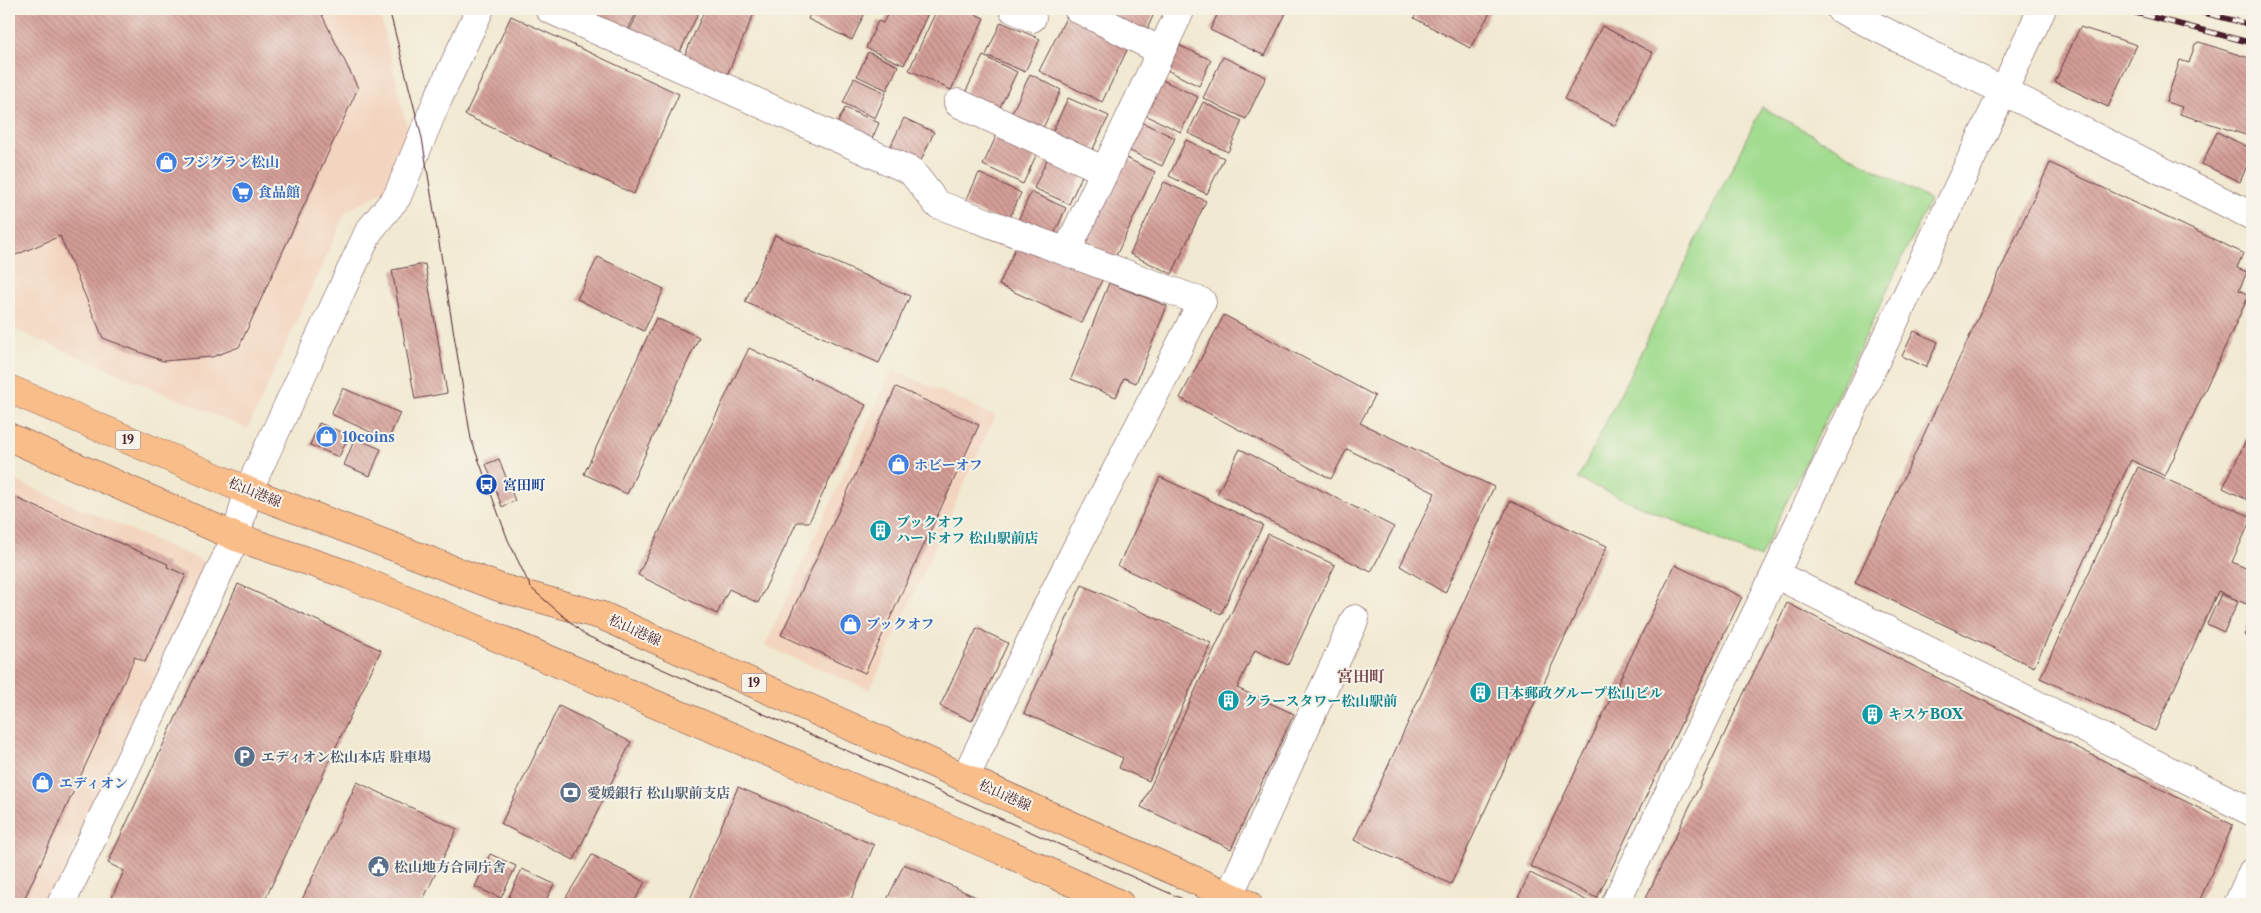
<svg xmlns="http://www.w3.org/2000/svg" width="2261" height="913" font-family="'Libre Caslon Text','Noto Serif JP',serif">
	<defs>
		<pattern id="building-back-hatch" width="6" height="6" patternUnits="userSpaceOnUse" patternTransform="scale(1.25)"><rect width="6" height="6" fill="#d49e97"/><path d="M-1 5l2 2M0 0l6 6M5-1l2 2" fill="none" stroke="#ae807b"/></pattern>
	</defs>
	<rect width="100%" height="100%" fill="#f7f3e8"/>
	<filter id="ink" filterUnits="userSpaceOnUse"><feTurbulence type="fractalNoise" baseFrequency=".02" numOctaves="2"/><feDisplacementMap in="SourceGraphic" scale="10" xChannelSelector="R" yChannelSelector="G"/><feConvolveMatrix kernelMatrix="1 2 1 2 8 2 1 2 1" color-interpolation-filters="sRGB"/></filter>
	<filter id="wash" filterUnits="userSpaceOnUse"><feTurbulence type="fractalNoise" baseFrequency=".0096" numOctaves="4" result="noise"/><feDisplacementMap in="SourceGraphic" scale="20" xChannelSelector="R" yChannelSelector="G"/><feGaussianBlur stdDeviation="1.12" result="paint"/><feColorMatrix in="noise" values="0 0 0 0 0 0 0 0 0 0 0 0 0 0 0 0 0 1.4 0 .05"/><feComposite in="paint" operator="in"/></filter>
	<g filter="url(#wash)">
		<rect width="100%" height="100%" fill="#f1e9d1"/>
		<path fill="#f3d4bf" d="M 9,9 L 379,9 L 410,140 L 386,190 L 346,212 L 248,429 L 9,327 Z
			M 892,369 L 995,416 L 870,690 L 765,646 Z
			M 9,478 L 210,564 L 48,904 L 9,904 Z"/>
		<path fill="#a1dc8f" stroke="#767e5d" d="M 1762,107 L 1930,200 L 1760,558 L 1578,479 Z"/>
		<g id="blocks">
			<path fill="url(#building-back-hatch)" d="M 9,9 L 319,9 L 358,88 L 239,347 L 212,357 L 163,361 L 103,338 L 60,236 L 9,258 Z
				M 573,9 L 638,9 L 624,38 Z
				M 640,9 L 700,9 L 679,54 L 629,32 Z
				M 705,9 L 756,9 L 727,75 L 684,57 Z
				M 781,9 L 798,9 L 795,15 Z
				M 812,9 L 864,9 L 866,10 L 852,40 L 808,19 Z
				M 890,9 L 930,9 L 904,65 L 866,48 L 878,21 L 883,23 Z
				M 937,9 L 964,9 L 984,18 L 951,90 L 909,70 Z
				M 1104,9 L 1156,9 L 1144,36 Z
				M 1220,9 L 1288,9 L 1265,56 L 1210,30 Z
				M 1419,9 L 1492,9 L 1470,48 L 1414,18 Z
				M 511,16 L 679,94 L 634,194 L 465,115 Z
				M 1067,16 L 1129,46 L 1102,102 L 1039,71 Z
				M 1001,22 L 1040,39 L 1025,72 L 986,55 Z
				M 1602,26 L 1653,53 L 1615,126 L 1564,99 Z
				M 2080,27 L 2137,45 L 2108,107 L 2055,82 Z
				M 2199,42 L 2252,59 L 2252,137 L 2180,114 L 2182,107 L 2166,102 L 2180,60 L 2189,63 L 2195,44 Z
				M 1174,43 L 1211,60 L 1199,86 L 1163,68 Z
				M 868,52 L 898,66 L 887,90 L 857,76 Z
				M 983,56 L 1017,72 L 999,109 L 965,93 Z
				M 1223,57 L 1266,77 L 1246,119 L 1203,98 Z
				M 1030,74 L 1061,90 L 1041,132 L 1010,117 Z
				M 1156,77 L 1198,97 L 1181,132 L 1139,112 Z
				M 854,78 L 886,93 L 875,118 L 843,103 Z
				M 1068,98 L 1109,116 L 1089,157 L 1049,139 Z
				M 1203,102 L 1242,121 L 1228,152 L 1188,133 Z
				M 845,108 L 879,123 L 868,148 L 833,132 Z
				M 904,118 L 934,132 L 917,169 L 887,154 Z
				M 1139,121 L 1175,138 L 1162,166 L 1126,149 Z
				M 999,130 L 1039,149 L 1023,184 L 983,165 Z
				M 2217,132 L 2252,149 L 2252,154 L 2240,182 L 2202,164 Z
				M 1186,140 L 1224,158 L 1207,194 L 1169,176 Z
				M 1050,153 L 1085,169 L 1069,204 L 1034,188 Z
				M 1118,154 L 1155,172 L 1115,258 L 1077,241 Z
				M 2050,163 L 2243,253 L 2237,268 L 2247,272 L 2239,290 L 2249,295 L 2165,476 L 2131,460 L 2034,667 L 1855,583 Z
				M 979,173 L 1021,193 L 1007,224 L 964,205 Z
				M 1164,182 L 1206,201 L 1172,274 L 1130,254 Z
				M 1031,192 L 1066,208 L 1051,241 L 1016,225 Z
				M 775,235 L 910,296 L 879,363 L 745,302 Z
				M 1019,240 L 1103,278 L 1082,323 L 999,285 Z
				M 598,257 L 664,289 L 644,331 L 577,299 Z
				M 425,264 L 447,393 L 415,399 L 392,270 Z
				M 1109,283 L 1167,306 L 1136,383 L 1124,378 L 1116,397 L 1071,379 Z
				M 1224,315 L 1375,396 L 1360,423 L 1494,487 L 1445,593 L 1400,566 L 1435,493 L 1347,449 L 1331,479 L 1180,398 Z
				M 656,318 L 699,337 L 627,494 L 584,474 Z
				M 1914,331 L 1938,342 L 1926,367 L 1902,356 Z
				M 749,348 L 866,405 L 809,522 L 797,522 L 758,603 L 729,589 L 717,614 L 638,575 Z
				M 896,387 L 979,425 L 865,673 L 781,635 Z
				M 343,388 L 400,413 L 388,440 L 331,414 Z
				M 319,423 L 349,435 L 339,457 L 310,445 Z
				M 2250,432 L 2252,433 L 2252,502 L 2223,488 Z
				M 355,438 L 381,449 L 370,476 L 344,465 Z
				M 1240,449 L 1394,527 L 1371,572 L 1217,494 Z
				M 499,459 L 515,501 L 502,507 L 486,464 Z
				M 2138,467 L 2252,517 L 2232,562 L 2252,571 L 2252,591 L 2246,604 L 2218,591 L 2155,731 L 2040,678 Z
				M 1160,477 L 1263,525 L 1221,614 L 1118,566 Z
				M 9,495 L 168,564 L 167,567 L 186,575 L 145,662 L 135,657 L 22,904 L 9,904 Z
				M 1510,501 L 1607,546 L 1451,884 L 1354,840 Z
				M 1268,534 L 1335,565 L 1288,665 L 1255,650 L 1237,688 L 1294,714 L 1231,849 L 1141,807 Z
				M 1675,565 L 1742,597 L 1597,898 L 1530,866 Z
				M 238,584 L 381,650 L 263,904 L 109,904 L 124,871 L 108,863 Z
				M 1082,585 L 1211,643 L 1149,781 L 1119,768 L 1123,758 L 1024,713 Z
				M 2221,594 L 2238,602 L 2224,632 L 2207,624 Z
				M 1787,603 L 2233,825 L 2198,904 L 1643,904 Z
				M 2252,617 L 2252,638 L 2244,635 Z
				M 977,628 L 1008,643 L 972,721 L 940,706 Z
				M 559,706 L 631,742 L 574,860 L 501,824 Z
				M 357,782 L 457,829 L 421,904 L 300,904 Z
				M 738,787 L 874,845 L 849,904 L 688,904 Z
				M 490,854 L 516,866 L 501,898 L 475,887 Z
				M 592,855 L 645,882 L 633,904 L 562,904 Z
				M 904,864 L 991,904 L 885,904 Z
				M 522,869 L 554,884 L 544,904 L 506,903 Z
				M 1530,873 L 1594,904 L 1515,904 Z"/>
		</g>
	</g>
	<g filter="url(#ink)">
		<use href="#blocks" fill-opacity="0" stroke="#633d44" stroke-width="1"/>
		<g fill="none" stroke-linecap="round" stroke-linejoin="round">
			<defs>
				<path id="minor" d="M 549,9 L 911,171 L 937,204 L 1202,302 L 1056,588 L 965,778
					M 1013,9 L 1032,18
					M 1078,9 L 1161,51
					M 1840,9 L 2252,216
					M 958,103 L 1105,171
					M 1067,251 L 1181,9
					M 1775,574 L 2252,812
					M 1229,896 L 1355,619
					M 61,904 L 236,537 L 248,491 L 369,231 L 397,197 L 437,101 L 480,9
					M 1615,904 L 1775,574 L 2042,9
					M 2238,904 L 2252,872"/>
				<path id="major" d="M 9,389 L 248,491 L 501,588 L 603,616 L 1248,904
					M 9,437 L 236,537 L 349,575 L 1005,852 L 1120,904"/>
			</defs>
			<use href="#minor" stroke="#633d44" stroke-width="29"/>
			<use href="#major" stroke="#633d44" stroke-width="29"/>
			<use href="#minor" stroke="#fff" stroke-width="28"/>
			<use href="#major" stroke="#f9bd89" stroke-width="28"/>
			<path stroke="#4a1f2b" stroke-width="1" d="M 389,9 L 422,138 L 471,439 L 508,540 L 531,588 L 585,635 L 1194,904"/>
			<defs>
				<path id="rail" d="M 2121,9 L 2252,43
					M 2189,9 L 2252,25"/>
			</defs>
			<use href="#rail" stroke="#4a1f2b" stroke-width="5.5"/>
			<use href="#rail" stroke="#f7f3e8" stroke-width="4" stroke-dasharray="11" stroke-linecap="butt"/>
		</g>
	</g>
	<defs>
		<symbol id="shop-disc" viewBox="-11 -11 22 22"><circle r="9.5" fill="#3f7fe0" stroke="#f7f3e8"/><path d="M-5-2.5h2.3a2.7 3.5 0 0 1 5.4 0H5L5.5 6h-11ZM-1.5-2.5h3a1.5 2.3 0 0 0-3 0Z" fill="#fff"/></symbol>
		<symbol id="supermarket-disc" viewBox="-11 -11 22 22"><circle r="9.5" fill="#3f7fe0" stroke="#f7f3e8"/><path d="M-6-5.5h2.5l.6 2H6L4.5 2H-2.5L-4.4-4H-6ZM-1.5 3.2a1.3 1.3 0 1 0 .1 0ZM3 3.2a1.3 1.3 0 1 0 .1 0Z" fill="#fff"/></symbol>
		<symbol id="bus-disc" viewBox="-11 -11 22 22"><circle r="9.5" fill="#1a4fb4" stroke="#f7f3e8"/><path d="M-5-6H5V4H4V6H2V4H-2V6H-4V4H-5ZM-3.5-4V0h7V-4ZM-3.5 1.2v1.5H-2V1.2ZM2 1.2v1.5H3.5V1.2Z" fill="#fff"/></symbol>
		<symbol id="building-disc" viewBox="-11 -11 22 22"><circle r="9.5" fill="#0f9aa8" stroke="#f7f3e8"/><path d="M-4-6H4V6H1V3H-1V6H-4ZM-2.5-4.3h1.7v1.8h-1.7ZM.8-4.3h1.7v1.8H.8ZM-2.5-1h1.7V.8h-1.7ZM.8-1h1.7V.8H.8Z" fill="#fff"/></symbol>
		<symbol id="parking-disc" viewBox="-11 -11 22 22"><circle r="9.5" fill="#5c6f8a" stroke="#f7f3e8"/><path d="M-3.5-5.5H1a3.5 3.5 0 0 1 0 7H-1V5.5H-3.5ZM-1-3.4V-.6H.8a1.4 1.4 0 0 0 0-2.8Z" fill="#fff"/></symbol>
		<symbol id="bank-disc" viewBox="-11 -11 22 22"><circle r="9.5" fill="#5c6f8a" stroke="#f7f3e8"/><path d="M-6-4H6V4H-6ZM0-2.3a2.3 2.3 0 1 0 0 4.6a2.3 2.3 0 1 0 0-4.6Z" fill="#fff"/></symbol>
		<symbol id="civic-disc" viewBox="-11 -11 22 22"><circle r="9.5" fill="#5c6f8a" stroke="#f7f3e8"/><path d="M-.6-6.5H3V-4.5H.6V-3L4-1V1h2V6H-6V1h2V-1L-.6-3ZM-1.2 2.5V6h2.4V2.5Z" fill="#fff"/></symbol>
	</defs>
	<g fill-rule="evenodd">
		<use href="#shop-disc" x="154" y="150" width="25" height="25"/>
		<use href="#supermarket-disc" x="230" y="180" width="25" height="25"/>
		<use href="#shop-disc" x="314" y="424" width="25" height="25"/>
		<use href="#shop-disc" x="886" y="452" width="25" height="25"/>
		<use href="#bus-disc" x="474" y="472" width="25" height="25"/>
		<use href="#building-disc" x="868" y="518" width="25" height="25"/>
		<use href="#shop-disc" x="838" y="612" width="25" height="25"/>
		<use href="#building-disc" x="1468" y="680" width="25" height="25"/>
		<use href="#building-disc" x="1216" y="688" width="25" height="25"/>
		<use href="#building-disc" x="1860" y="702" width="25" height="25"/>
		<use href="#parking-disc" x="232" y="744" width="25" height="25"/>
		<use href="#shop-disc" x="30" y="770" width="25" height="25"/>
		<use href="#bank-disc" x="558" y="780" width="25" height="25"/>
		<use href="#civic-disc" x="366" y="854" width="25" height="25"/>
	</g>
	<g text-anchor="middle" stroke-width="4" stroke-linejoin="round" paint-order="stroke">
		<g fill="#f7f3e8" stroke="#7e5f64" stroke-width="1">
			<rect x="115.5" y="430.5" width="25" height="19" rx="4"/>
			<rect x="741.5" y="673.5" width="25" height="19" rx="4"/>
		</g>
		<g font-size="12" font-weight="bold" fill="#4a1f2b">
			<text x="128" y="444">19</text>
			<text x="754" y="687">19</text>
		</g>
		<g font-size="14" font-weight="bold" fill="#366cbe" stroke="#f7f3e8" text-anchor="start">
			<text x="182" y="167">フジグラン松山</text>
			<text x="258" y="197">食品館</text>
			<text x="342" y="442">10coins</text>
			<text x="914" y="470">ホビーオフ</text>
			<text x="866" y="629">ブックオフ</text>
			<text x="59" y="788">エディオン</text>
		</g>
		<g font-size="14" font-weight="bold" fill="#164399" stroke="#f7f3e8" text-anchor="start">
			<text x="503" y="490">宮田町</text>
		</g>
		<g font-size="14" fill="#4a1f2b" stroke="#f7f3e8">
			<text transform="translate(255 492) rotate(22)" y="5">松山港線</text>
			<text transform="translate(635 630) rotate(24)" y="5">松山港線</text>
			<text transform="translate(1005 795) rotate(24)" y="5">松山港線</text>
		</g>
		<g font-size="14" font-weight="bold" fill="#0d838f" stroke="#f7f3e8" text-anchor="start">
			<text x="896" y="527">ブックオフ<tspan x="896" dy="16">ハードオフ 松山駅前店</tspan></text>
			<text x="1496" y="698">日本郵政グループ松山ビル</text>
			<text x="1244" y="706">クラースタワー松山駅前</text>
			<text x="1888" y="719">キスケBOX</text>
		</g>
		<g font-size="14" font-weight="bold" fill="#4e5e75" stroke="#f7f3e8" text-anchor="start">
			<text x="261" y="762">エディオン松山本店 駐車場</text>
			<text x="587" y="798">愛媛銀行 松山駅前支店</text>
			<text x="394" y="872">松山地方合同庁舎</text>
		</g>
		<g font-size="16" font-weight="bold" fill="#7a4b51" stroke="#f7f3e8">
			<text x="1361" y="682">宮田町</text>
		</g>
	</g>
	<rect width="2261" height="913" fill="none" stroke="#f7f3e8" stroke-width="30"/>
</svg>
